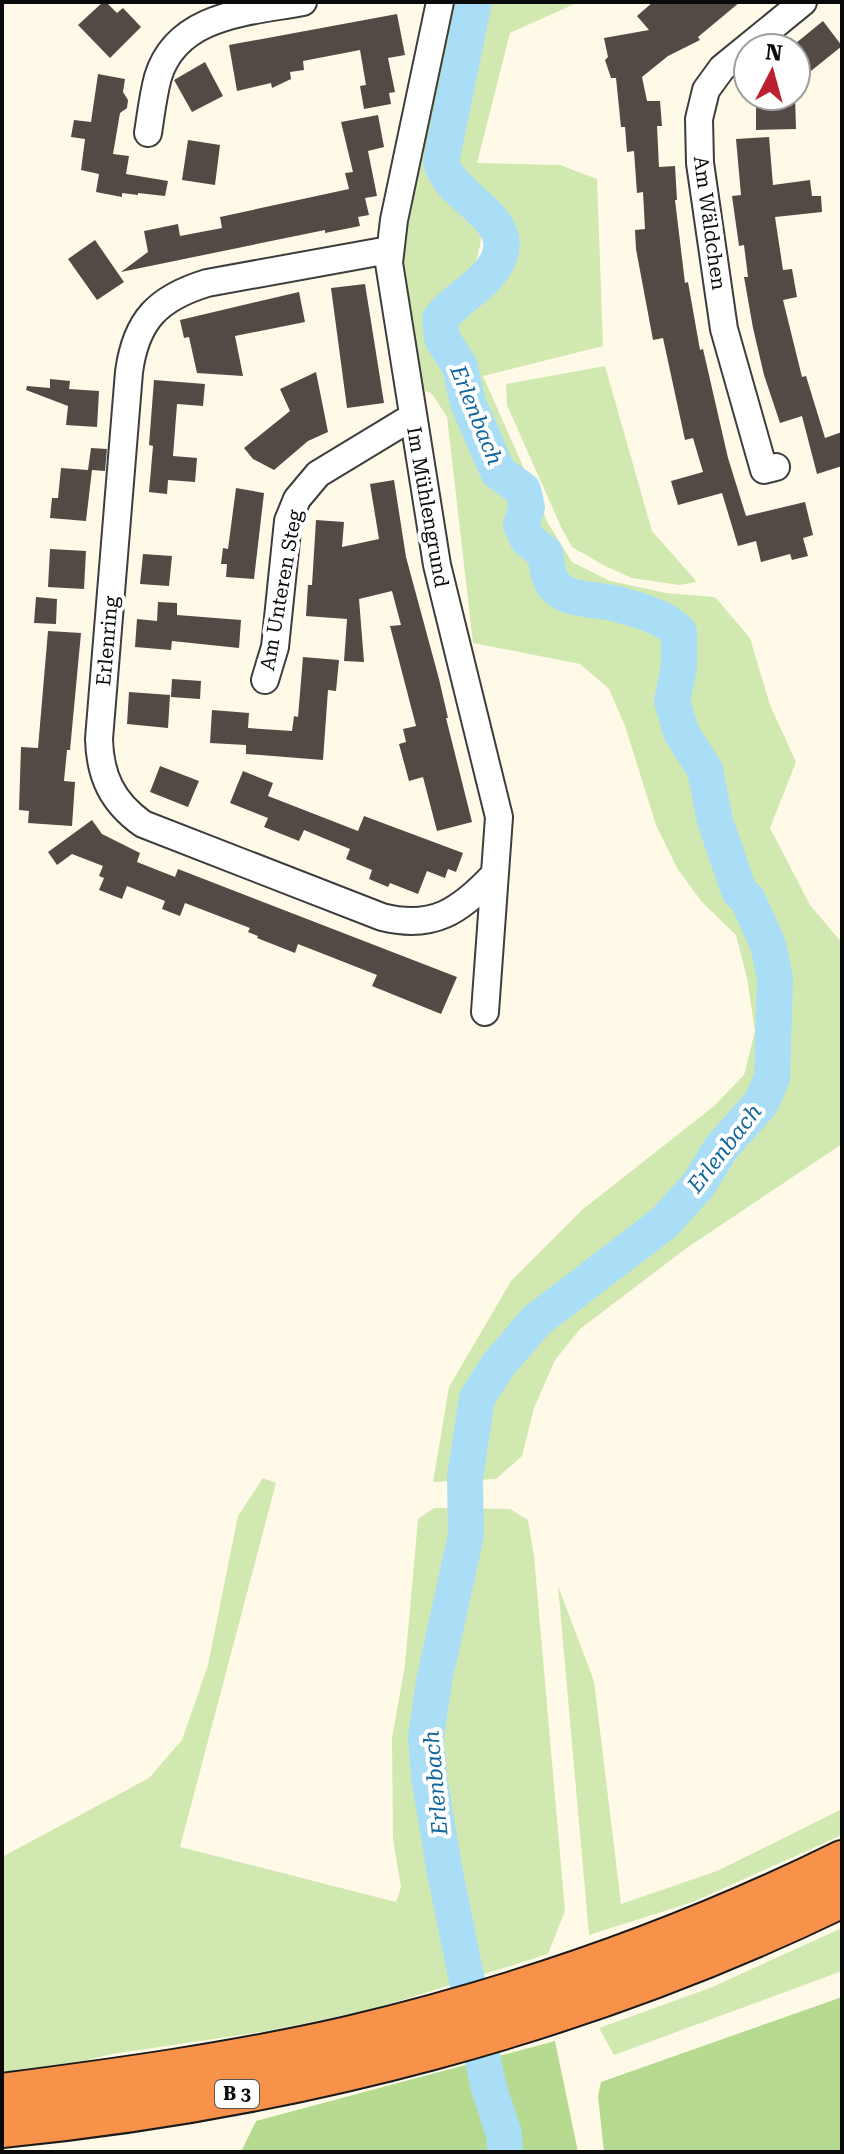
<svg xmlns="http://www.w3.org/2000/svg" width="844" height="2154" font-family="'Roboto Serif',serif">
	<rect width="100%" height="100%" fill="#fff9e7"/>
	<path fill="#d1e9b1" d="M 487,2 L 579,2 L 510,33 L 477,163 L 560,165 L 597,179 L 603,346 L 483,376 L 548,523 L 572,562 L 610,581 L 666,593 L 715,597 L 750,638 L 770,705 L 796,762 L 770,828 L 810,905 L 842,943 L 842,1144 L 688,1247 L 580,1329 L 555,1360 L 534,1408 L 522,1456 L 496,1479 L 433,1482 L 449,1387 L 511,1281 L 582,1210 L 714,1106 L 744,1075 L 755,1031 L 747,978 L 736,935 L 701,901 L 677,868 L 656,825 L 625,726 L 609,689 L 580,664 L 473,643 L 447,417 L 432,394 L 419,388 C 413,352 404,314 402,277 C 400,235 410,194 418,153 L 435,150 L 437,171 L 456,196 L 483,224 C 478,268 473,277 435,302 L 452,337 L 453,323 L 460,309 L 493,283 L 505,260 L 510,233 L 498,211 L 467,187 L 454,171 L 451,150 Z
		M 605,366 L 652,531 L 697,582 L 679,585 L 632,578 L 605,566 L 572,547 L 562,529 L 507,405 L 506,384 Z
		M 263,1478 L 276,1483 L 180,1847 L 396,1902 L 401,1887 L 393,1839 L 392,1738 L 405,1665 L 418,1519 L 434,1508 L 510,1509 L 528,1520 L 534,1556 L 565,1911 L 548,1954 L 374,2009 L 267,2031 L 112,2054 L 63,2066 L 2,2072 L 2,1857 L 149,1778 L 182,1740 L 208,1665 L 238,1516 Z
		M 558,1586 L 594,1681 L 621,1904 L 717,1871 L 842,1809 L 842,1835 L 693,1902 L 589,1935 Z
		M 842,1928 L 842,1971 L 614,2055 L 599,2028 L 710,1988 Z"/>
	<path fill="#b5da90" d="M 454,2 L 469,2 L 435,150 L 418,153 Z
		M 842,1997 L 842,2152 L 604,2152 L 598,2096 L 601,2082 Z
		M 555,2041 L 578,2152 L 241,2152 L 256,2121 Z"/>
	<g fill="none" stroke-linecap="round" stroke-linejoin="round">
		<path stroke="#aadef7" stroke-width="36" d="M 474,2 L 441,162 C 451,200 520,218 497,262 C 484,286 456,298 440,319 L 442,338 L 460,367 L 468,403 L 498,472 L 523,490 L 527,507 L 521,525 L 528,540 L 545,553 C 547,561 547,571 550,578 C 560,603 596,598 617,604 C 639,610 663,616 679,632 L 679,667 L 672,701 L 681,732 L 705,770 L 715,821 L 739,891 L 748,900 L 768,945 L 775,978 L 772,1078 L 761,1103 L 721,1148 L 699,1184 L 665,1222 L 537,1320 L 499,1364 L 477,1398 L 465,1477 L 466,1535 L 434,1681 L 426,1737 L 429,1777 L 444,1867 L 488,2085 L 504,2134 L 505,2152"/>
	</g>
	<path fill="#534a46" d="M 103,2 L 106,2 L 117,13 L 123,8 L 141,27 L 110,58 L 78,25 Z
		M 653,2 L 740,2 L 698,37 L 700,40 L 668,56 L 642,77 L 647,101 L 660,101 L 662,126 L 657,126 L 659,167 L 675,166 L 677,200 L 675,200 L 685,283 L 688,282 L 700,350 L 703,349 L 728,458 L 746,516 L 805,502 L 813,535 L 803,538 L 808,556 L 792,560 L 790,554 L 761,562 L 756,541 L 738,546 L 722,493 L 678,505 L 671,481 L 703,472 L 693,438 L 685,440 L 663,338 L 653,340 L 636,249 L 635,230 L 645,229 L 643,192 L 637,193 L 634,151 L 627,152 L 625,127 L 621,127 L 616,78 L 611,78 L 605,60 L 608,57 L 604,38 L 649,30 L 637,16 Z
		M 397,14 L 405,55 L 388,58 L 395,92 L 389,93 L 391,104 L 364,109 L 360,86 L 366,85 L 360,50 L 303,61 L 304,70 L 290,72 L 291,79 L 272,88 L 271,83 L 237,91 L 229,45 Z
		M 823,21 L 842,46 L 796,83 L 796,43 Z
		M 205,62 L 223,96 L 192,112 L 174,80 Z
		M 98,74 L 125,79 L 123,92 L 128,100 L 127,108 L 120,113 L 113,154 L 129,156 L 126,174 L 168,181 L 165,196 L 138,193 L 138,195 L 122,193 L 122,197 L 96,192 L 99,174 L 81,170 L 85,139 L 71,137 L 74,120 L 91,122 Z
		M 756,96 L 795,96 L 796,129 L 756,130 Z
		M 378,115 L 384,147 L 368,151 L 377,196 L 365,198 L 369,215 L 358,217 L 360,226 L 325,233 L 325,230 L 121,272 L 148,252 L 144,231 L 178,224 L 180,236 L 222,228 L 220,217 L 349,189 L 345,173 L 353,172 L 341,122 Z
		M 769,137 L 773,185 L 810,180 L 812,196 L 821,196 L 822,212 L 775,217 L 783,270 L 792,269 L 797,297 L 783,300 L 802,377 L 806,376 L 825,438 L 842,432 L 842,466 L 817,474 L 802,416 L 780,423 L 764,375 L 753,328 L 744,277 L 748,277 L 744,245 L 739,246 L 732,196 L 741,195 L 736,139 Z
		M 188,140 L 220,145 L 215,185 L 182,180 Z
		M 95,240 L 124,282 L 97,300 L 68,259 Z
		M 365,284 L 384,403 L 347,408 L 331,288 Z
		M 299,292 L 305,322 L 235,336 L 243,376 L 197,373 L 189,337 L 184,338 L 180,320 Z
		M 316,372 L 328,432 L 308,441 L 274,470 L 253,459 L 244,448 L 290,411 L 280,389 Z
		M 50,379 L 70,381 L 69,389 L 99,391 L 97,427 L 66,425 L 68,406 L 26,390 L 27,386 L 50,388 Z
		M 154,380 L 205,384 L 203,406 L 177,404 L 173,456 L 197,458 L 195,482 L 168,480 L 167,494 L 149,492 L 153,446 L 149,445 Z
		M 91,448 L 107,449 L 105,471 L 92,470 L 86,521 L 50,518 L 52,498 L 58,498 L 61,468 L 88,470 Z
		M 394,480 L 406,557 L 439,679 L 448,718 L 446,718 L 472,822 L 437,831 L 423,777 L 409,781 L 399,744 L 406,742 L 403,729 L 416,726 L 390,626 L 401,625 L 392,591 L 359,599 L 364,662 L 344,661 L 347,619 L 306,616 L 308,585 L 312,585 L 316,520 L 344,522 L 342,547 L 379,539 L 370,484 Z
		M 236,488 L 264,493 L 254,579 L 226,577 L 227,564 L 221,564 L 223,548 L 228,549 Z
		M 50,549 L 86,551 L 84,589 L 48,587 Z
		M 143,554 L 172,556 L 169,586 L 140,584 Z
		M 36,597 L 57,599 L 56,624 L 34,623 Z
		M 158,602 L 177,603 L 177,615 L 241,620 L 239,648 L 172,641 L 171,650 L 135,647 L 137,619 L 157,621 Z
		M 48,631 L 81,633 L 70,750 L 67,750 L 64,781 L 75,782 L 72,826 L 28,823 L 29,811 L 19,810 L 21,747 L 38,748 Z
		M 303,657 L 339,660 L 336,691 L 328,690 L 323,760 L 246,754 L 246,745 L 210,743 L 212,710 L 249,713 L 248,728 L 292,731 L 294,716 L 298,717 Z
		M 172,679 L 201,681 L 200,699 L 171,697 Z
		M 129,692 L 170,695 L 168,728 L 127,724 Z
		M 160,766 L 199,781 L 188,807 L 150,792 Z
		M 243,771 L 273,783 L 268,796 L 358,831 L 364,816 L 463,853 L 456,872 L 448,869 L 445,878 L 427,871 L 418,894 L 390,883 L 388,887 L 369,879 L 372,870 L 346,859 L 350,849 L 304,830 L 299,841 L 264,827 L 268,818 L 230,803 Z
		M 92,820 L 102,834 L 140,853 L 137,862 L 175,877 L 178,869 L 457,977 L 441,1014 L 372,986 L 377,975 L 298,944 L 295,953 L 257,938 L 258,936 L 248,932 L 250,928 L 185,903 L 180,916 L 162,909 L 165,901 L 127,886 L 122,899 L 99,890 L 104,878 L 99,876 L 103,866 L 72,854 L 57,865 L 48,852 Z"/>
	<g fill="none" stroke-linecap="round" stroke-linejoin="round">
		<defs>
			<path id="minor" d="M 440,2 L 394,220 L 389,263 L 437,565 L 499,817 L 485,1012
				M 148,133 C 151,114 153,95 158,77 C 177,14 249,12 303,2
				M 389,250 L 207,283 C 158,298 136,320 129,372 L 99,739 C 100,776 112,802 143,824 L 382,917 C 433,930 460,911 494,875
				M 776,467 L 764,470 L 724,329 L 700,163 L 699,119 L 706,90 L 722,68 L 803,2
				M 265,680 L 275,647 L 288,521 L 297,499 L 318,474 L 412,417"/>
			<path id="highway" d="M 2,2093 C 118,2078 234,2062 348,2036 C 517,1996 686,1937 842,1860
				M 2,2128 C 290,2100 581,2025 842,1898"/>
		</defs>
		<use href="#minor" stroke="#3d3d3d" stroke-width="30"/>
		<use href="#highway" stroke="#1b1b1b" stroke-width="42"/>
		<use href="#minor" stroke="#fff" stroke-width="26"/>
		<use href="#highway" stroke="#f8924b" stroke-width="38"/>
	</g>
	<g text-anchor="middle" stroke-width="8" stroke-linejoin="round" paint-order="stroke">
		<rect fill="#fff" stroke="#545454" stroke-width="2" x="215" y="2080" width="44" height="28" rx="6"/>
		<g font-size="18" font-weight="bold" fill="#0a0a0a">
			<text x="237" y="2100">B 3</text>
		</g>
		<g font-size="20" fill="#0a0a0a" stroke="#fff">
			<text transform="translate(710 223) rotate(82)" y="7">Am Wäldchen</text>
			<text transform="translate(428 507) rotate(80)" y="7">Im Mühlengrund</text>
			<text transform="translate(281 590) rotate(-80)" y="7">Am Unteren Steg</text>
			<text transform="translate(107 641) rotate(-85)" y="7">Erlenring</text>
		</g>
		<g font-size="22" font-style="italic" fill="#12679d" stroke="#fff">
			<text transform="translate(477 415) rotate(68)" y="8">Erlenbach</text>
			<text transform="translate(724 1148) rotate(-52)" y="8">Erlenbach</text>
			<text transform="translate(435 1783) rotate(-95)" y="8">Erlenbach</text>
		</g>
	</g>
	<rect width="844" height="2154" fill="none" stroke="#0a0a0a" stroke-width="8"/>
	<g transform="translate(772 72) rotate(6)"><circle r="38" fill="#ffffff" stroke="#9d9d9d" stroke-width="2"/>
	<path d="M0-6L14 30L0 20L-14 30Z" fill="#bc202f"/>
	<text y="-12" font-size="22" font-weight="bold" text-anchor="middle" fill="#0a0a0a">N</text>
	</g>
</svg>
